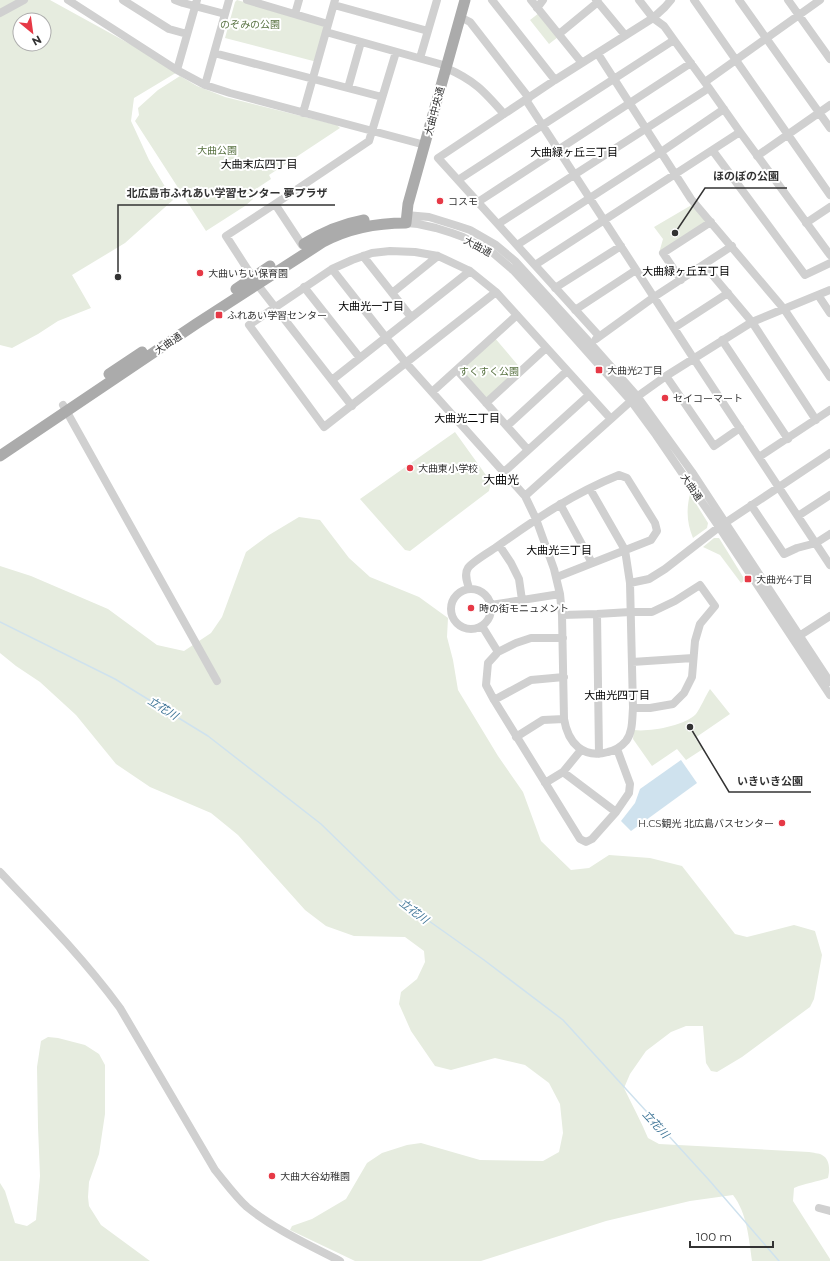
<svg xmlns="http://www.w3.org/2000/svg" width="830" height="1261" font-family="Montserrat,'Noto Sans JP',sans-serif">
	<rect width="100%" height="100%" fill="#fff"/>
	<path fill="#e6ecdf" fill-rule="evenodd" d="M 0,0 L 50,0 L 179,71 L 134,98 L 131,121 L 149,160 L 173,200 L 125,243 L 72,275 L 91,308 L 58,321 L 38,334 L 12,348 L 0,345 ZM 20,20 L 44,20 L 44,44 L 20,44 Z
		M 237,0 L 325,26 L 317,62 L 225,38 L 235,2 Z
		M 539,13 L 558,37 L 549,44 L 530,20 Z
		M 180,76 L 197,86 L 225,97 L 337,125 L 340,128 L 269,175 L 271,179 L 253,191 L 253,199 L 245,206 L 206,231 L 135,121 L 139,115 L 138,108 L 158,90 Z
		M 695,203 L 711,222 L 659,253 L 663,239 L 654,227 Z
		M 494,337 L 522,370 L 486,403 L 457,370 Z
		M 455,432 L 491,482 L 489,491 L 410,551 L 405,550 L 360,499 Z
		M 690,494 L 708,523 L 707,528 L 693,538 C 687,524 686,510 690,494 Z
		M 299,517 L 320,520 L 349,558 L 370,577 L 419,597 L 448,618 L 447,637 L 453,660 L 458,690 L 498,756 L 523,792 L 541,841 L 571,870 L 589,868 L 609,855 L 650,858 L 682,866 L 735,934 L 747,937 L 794,925 L 815,931 L 822,955 L 814,999 L 810,1007 L 742,1057 L 717,1072 L 711,1071 L 706,1063 L 703,1026 L 686,1026 L 671,1032 L 646,1051 L 630,1074 L 624,1088 C 632,1105 641,1121 648,1138 L 659,1144 L 809,1152 C 813,1153 819,1153 822,1155 C 830,1159 830,1170 828,1178 C 817,1182 805,1183 794,1188 L 793,1201 L 830,1259 L 830,1261 L 752,1261 C 749,1239 747,1213 733,1195 L 690,1201 L 606,1221 L 481,1261 L 355,1261 L 290,1230 L 292,1226 L 312,1219 L 346,1199 L 367,1163 L 382,1153 L 407,1145 L 421,1143 L 480,1160 L 543,1161 L 559,1152 L 563,1133 L 560,1104 L 549,1083 L 525,1065 L 495,1058 L 451,1070 L 435,1066 L 411,1031 L 399,1004 L 401,992 L 417,979 L 425,962 L 424,951 L 405,937 L 354,936 L 326,926 L 305,910 L 238,835 L 211,813 L 150,787 L 116,764 L 76,715 L 40,682 L 16,666 L 0,653 L 0,566 L 31,576 L 108,609 L 157,645 L 184,651 L 211,633 L 222,617 L 246,552 L 269,535 Z
		M 714,538 L 719,538 L 745,580 L 741,583 L 720,555 L 703,547 Z
		M 710,689 L 730,714 L 695,738 L 703,749 L 686,760 L 677,749 L 652,766 L 633,739 L 634,730 C 650,732 684,726 696,714 C 701,707 705,697 710,689 Z
		M 48,1037 L 58,1038 L 85,1045 L 99,1054 L 105,1065 L 105,1114 L 99,1154 L 89,1182 L 88,1197 L 89,1206 L 101,1225 L 150,1261 L 0,1261 L 0,1183 L 5,1191 L 15,1223 L 27,1226 L 36,1220 L 40,1176 L 38,1127 L 37,1067 L 41,1041 Z"/>
	<path fill="#cfe2ee" d="M 681,760 L 697,783 L 631,831 L 621,821 L 635,803 L 640,789 Z"/>
	<g fill="none" stroke-linecap="round" stroke-linejoin="round">
		<path stroke="#cfe2ee" stroke-width="1.5" d="M 0,622 L 115,679 L 208,736 L 321,824 L 398,899 L 484,960 L 563,1020 L 709,1180 L 779,1261"/>
		<path stroke="#d0d0d0" stroke-width="8" d="M 68,0 L 177,70 L 205,85 L 230,93 L 425,145
			M 123,0 L 169,29 L 187,34
			M 175,0 L 183,3 L 225,14
			M 247,0 L 328,24
			M 492,0 L 555,80
			M 531,0 L 582,63
			M 596,0 L 625,35
			M 639,0 L 653,18 L 664,26 L 674,40 L 709,88 L 740,132 L 830,255
			M 694,0 L 830,195
			M 739,0 L 830,128
			M 788,0 L 830,59
			M 334,5 L 428,31
			M 537,8 L 543,0
			M 0,13 L 24,0
			M 295,14 L 299,0
			M 460,17 L 470,22 L 529,98
			M 326,32 L 447,66
			M 559,34 L 598,2
			M 214,53 L 382,97
			M 598,54 L 691,199 L 784,309 L 830,377
			M 420,58 L 437,0
			M 446,68 C 474,80 484,91 504,114
			M 177,70 L 197,0
			M 705,82 L 820,0
			M 205,85 L 229,0
			M 348,88 L 361,42
			M 526,100 L 694,359 L 830,565
			M 303,113 L 335,0
			M 713,151 L 805,275 L 830,263
			M 757,156 L 830,105
			M 458,180 L 674,40
			M 478,202 L 691,63
			M 275,204 L 302,245
			M 406,215 L 429,217 L 458,226 L 470,230 L 496,245 L 515,261 L 591,344 L 637,396 L 692,472 L 830,682
			M 406,223 L 418,224 L 436,228 L 452,233 L 463,237 L 493,253 L 514,271 L 550,310 L 631,401 L 656,435 L 719,527 L 830,695
			M 806,223 L 830,207
			M 498,224 L 709,88
			M 517,245 L 661,152 L 724,109
			M 363,256 L 411,317
			M 535,265 L 740,132
			M 704,265 L 752,322 L 816,420
			M 332,269 L 406,363 L 525,496 L 536,519 L 554,569 L 560,594 L 562,615 L 564,719 C 568,743 583,759 608,752 C 616,750 621,747 626,741 C 633,732 632,719 633,708 L 630,583 L 625,550 L 590,489
			M 681,280 L 663,253 L 711,222
			M 304,287 L 360,358
			M 555,288 L 621,246
			M 496,292 L 324,427 L 249,325 L 332,269 L 352,260 L 372,253 L 390,251 L 415,252 L 438,256 L 470,271 L 496,292 L 611,419
			M 392,293 L 438,256
			M 818,295 L 830,313
			M 575,310 L 636,270
			M 674,328 L 728,293
			M 599,336 L 438,158 L 555,80 L 653,18 L 665,7 L 671,0
			M 596,339 L 654,297 L 732,246
			M 722,340 L 788,439
			M 457,370 L 528,450
			M 666,376 L 714,446 L 740,428
			M 332,380 L 470,271
			M 432,392 L 517,315
			M 486,403 L 546,348
			M 63,405 L 217,681
			M 352,406 L 257,284 L 226,236 L 275,204 L 369,141 L 396,52
			M 507,426 L 567,371
			M 759,457 L 830,410
			M 504,472 L 589,395
			M 525,496 L 631,401 L 666,376 L 752,322 L 830,290
			M 560,504 L 592,563
			M 751,505 L 784,554 L 797,548 L 816,543 L 830,534
			M 798,516 L 830,495
			M 499,545 L 511,563 L 519,579 L 522,600
			M 630,583 L 649,579 L 665,569 L 719,527 L 830,453
			M 469,588 C 467,582 464,574 468,568 C 472,562 489,552 495,548 C 534,520 574,493 619,475 L 627,478 L 655,523 L 657,531 L 651,540 L 557,577
			M451 609a20 20 0 1 1 40 0a20 20 0 1 1-40 0Z
			M 491,605 L 560,594
			M 597,614 L 599,754
			M 562,615 L 597,614 L 630,612 L 652,612 L 675,601 L 700,585 L 715,606 L 700,624 L 695,641 L 692,677 L 684,693 L 673,704 L 650,708 L 633,708
			M 482,626 L 498,652
			M 563,638 L 531,638 L 516,643 L 498,652 L 488,663 L 486,685 L 494,700 L 580,839 L 586,842 L 592,839 L 616,812 L 629,793 L 630,784 L 617,749
			M 796,638 L 830,616
			M 632,662 L 693,658
			M 494,700 L 531,680 L 564,677
			M 516,737 L 543,720 L 564,719
			M 563,772 L 616,812
			M 545,783 L 563,772 L 581,750
			M 0,872 C 42,916 84,959 120,1008 L 215,1170 C 225,1182 235,1196 247,1207 C 274,1229 309,1245 340,1261
			M 819,1208 L 830,1211"/>
		<path stroke="#ababab" stroke-width="11" d="M 304,244 C 323,232 342,224 364,220
			M 236,289 L 270,266
			M 109,374 L 142,352
			M 0,456 L 196,324 L 323,242 C 349,228 376,223 406,223 L 408,204 L 465,0"/>
	</g>
	<g fill="#e63946" stroke="#fff" stroke-width="1.5">
		<circle cx="440" cy="201" r="4"/>
		<circle cx="200" cy="273" r="4"/>
		<rect x="215" y="311" width="8" height="8" rx="2"/>
		<rect x="595" y="366" width="8" height="8" rx="2"/>
		<circle cx="665" cy="398" r="4"/>
		<circle cx="410" cy="468" r="4"/>
		<rect x="744" y="575" width="8" height="8" rx="2"/>
		<circle cx="471" cy="608" r="4"/>
		<circle cx="782" cy="823" r="4"/>
		<circle cx="272" cy="1176" r="4"/>
	</g>
	<g text-anchor="middle" stroke-width="4" stroke-linejoin="round" paint-order="stroke">
		<g font-size="10" fill="#56703f" stroke="#fff">
			<text x="250" y="28">のぞみの公園</text>
			<text x="217" y="154">大曲公園</text>
			<text x="489" y="375">すくすく公園</text>
		</g>
		<g font-size="10" fill="#333" stroke="#fff">
			<text transform="translate(434 111) rotate(-75)" y="4">大曲中央通</text>
			<text transform="translate(478 246) rotate(28)" y="4">大曲通</text>
			<text transform="translate(168 343) rotate(-34)" y="4">大曲通</text>
			<text transform="translate(692 487) rotate(56)" y="4">大曲通</text>
		</g>
		<g font-size="10" fill="#333" stroke="#fff" text-anchor="start">
			<text x="448" y="205">コスモ</text>
			<text x="208" y="277">大曲いちい保育園</text>
			<text x="227" y="319">ふれあい学習センター</text>
			<text x="607" y="374">大曲光2丁目</text>
			<text x="673" y="402">セイコーマート</text>
			<text x="418" y="472">大曲東小学校</text>
			<text x="756" y="583">大曲光4丁目</text>
			<text x="479" y="612">時の街モニュメント</text>
			<text x="774" y="827" text-anchor="end">H.CS観光 北広島バスセンター</text>
			<text x="280" y="1180">大曲大谷幼稚園</text>
		</g>
		<g font-size="11" fill="#000" stroke="#fff">
			<text x="574" y="156">大曲緑ヶ丘三丁目</text>
			<text x="259" y="168">大曲末広四丁目</text>
			<text x="686" y="275">大曲緑ヶ丘五丁目</text>
			<text x="371" y="310">大曲光一丁目</text>
			<text x="467" y="422">大曲光二丁目</text>
			<text x="559" y="554">大曲光三丁目</text>
			<text x="617" y="699">大曲光四丁目</text>
		</g>
		<g font-size="11" font-style="italic" fill="#3f7597" stroke="#fff">
			<text transform="translate(163 708) rotate(32)" y="4">立花川</text>
			<text transform="translate(414 911) rotate(37)" y="4">立花川</text>
			<text transform="translate(656 1124) rotate(48)" y="4">立花川</text>
		</g>
		<g font-size="12" fill="#000" stroke="#fff">
			<text x="501" y="484">大曲光</text>
		</g>
	</g>
	<path fill="none" stroke="#333" stroke-width="1.5" d="M675 233L705 188H787M118 277L118 205H335M690 727L729 792H811"/>
	<g fill="#333" stroke="#fff" stroke-width="1.5">
		<circle cx="675" cy="233" r="4"/>
		<circle cx="118" cy="277" r="4"/>
		<circle cx="690" cy="727" r="4"/>
	</g>
	<g font-size="11" text-anchor="middle" font-weight="bold" fill="#333" stroke="#fff" stroke-width="4" stroke-linejoin="round" paint-order="stroke">
		<text x="746" y="180">ほのぼの公園</text>
		<text x="227" y="197">北広島市ふれあい学習センター 夢プラザ</text>
		<text x="770" y="785">いきいき公園</text>
	</g>
	<g transform="translate(32 32) rotate(151)"><circle r="19" fill="#ffffff" stroke="#adadad"/>
	<path d="M0-3L7 15L0 10L-7 15Z" fill="#e63946"/>
	<text y="-6" font-size="11" font-weight="bold" text-anchor="middle" fill="#333333">N</text>
	</g>
	<path d="M690 1241v6h83v-6" fill="none" stroke="#333333" stroke-width="2"/>
	<text x="696" y="1241" font-size="12" fill="#333333" stroke="#ffffff" stroke-width="3" paint-order="stroke">100 m</text>
</svg>
